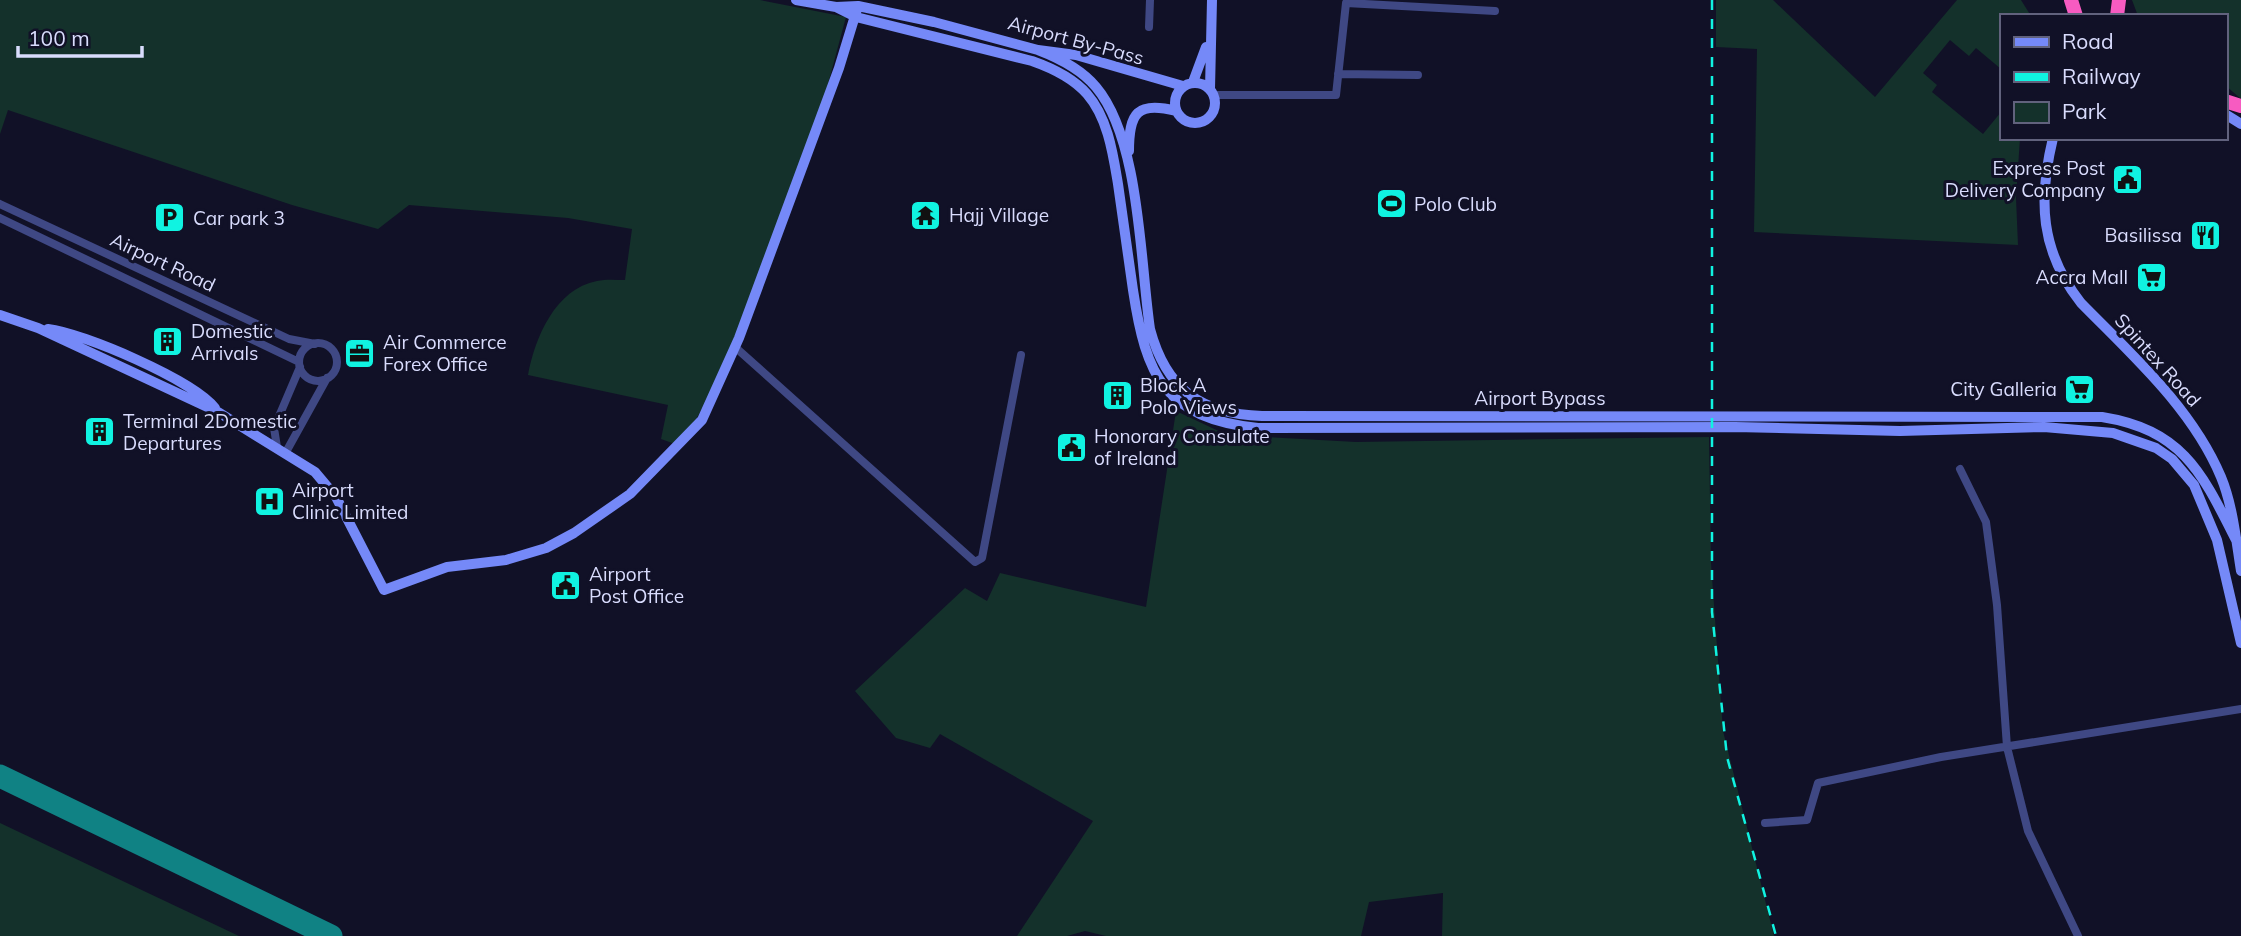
<svg xmlns="http://www.w3.org/2000/svg" width="2241" height="936" font-family="Mulish,sans-serif">
	<rect width="100%" height="100%" fill="#111127"/>
	<path fill="#14312b" d="M 0,0 L 760,0 L 846,17 L 810,151 L 725,368 L 694,423 L 675,444 L 661,439 L 668,405 L 528,375 C 535,338 555,289 597,281 C 606,279 616,280 625,280 L 632,229 L 568,218 L 409,205 L 378,229 L 292,205 L 8,110 L 0,134 Z
		M 1716,0 L 1773,0 L 1875,97 L 1957,0 L 2021,0 L 2031,16 L 2001,16 L 2001,69 L 1976,48 L 1969,56 L 1950,40 L 1923,73 L 1937,85 L 1932,92 L 1983,134 L 2001,112 L 2001,138 L 2020,138 L 2016,198 L 2018,245 L 1754,232 L 1757,49 L 1716,47 Z
		M 2132,0 L 2241,0 L 2241,99 L 2225,85 L 2225,16 L 2138,16 Z
		M 1176,411 L 1227,435 L 1356,442 L 1709,437 L 1711,563 L 1723,731 L 1774,936 L 1442,936 L 1443,893 L 1369,902 L 1361,936 L 1106,936 L 1085,931 L 1067,936 L 1017,936 L 1093,821 L 940,734 L 930,748 L 896,738 L 855,691 L 965,588 L 987,601 L 1000,573 L 1146,607 Z
		M 0,823 L 239,936 L 0,936 Z"/>
	<g fill="none" stroke-linecap="round" stroke-linejoin="round">
		<path stroke="#108284" stroke-width="23" d="M 0,776 L 331,936"/>
		<path stroke="#3f4884" stroke-width="8" d="M 1149,27 L 1150,0
			M 1338,74 L 1418,75
			M 1214,95 L 1336,95 L 1346,3 L 1495,11
			M 0,204 L 289,339 L 315,344
			M 0,218 L 299,362
			M299 362a19 19 0 1 1 38 0a19 19 0 1 1-38 0Z
			M 735,347 L 975,562 L 982,558 L 1021,355
			M 277,447 L 274,428 L 300,367
			M 286,452 L 327,378
			M 1960,469 L 1986,522 L 1997,605 L 2007,747 L 2028,831 L 2078,936
			M 1765,823 L 1807,820 L 1818,783 L 1941,757 L 2241,709"/>
		<path stroke="#7589f8" stroke-width="10" d="M 796,0 L 836,7 L 858,6 L 934,22 L 1038,50 L 1076,55 L 1183,86
			M 836,7 L 856,17 L 1032,61 C 1052,68 1073,78 1087,94 C 1108,118 1113,154 1118,184 C 1123,219 1128,255 1133,290 C 1146,376 1164,418 1258,428 L 1735,427 L 1900,431 L 2044,427 L 2113,433 L 2156,448 L 2172,459 L 2194,485 L 2217,540 L 2241,643
			M 1038,50 C 1059,58 1081,69 1096,87 C 1140,139 1140,261 1150,329 C 1166,389 1201,414 1262,416 L 2102,417 C 2183,430 2202,473 2236,540
			M 1193,82 L 1206,47
			M1175 103a20 20 0 1 1 40 0a20 20 0 1 1-40 0Z
			M 1210,89 L 1212,0
			M 2225,114 L 2241,124
			M 2053,138 C 2038,200 2040,251 2081,303 C 2132,355 2192,408 2221,477 C 2233,506 2236,540 2241,571
			M 1129,151 C 1129,113 1137,101 1176,111
			M 0,315 L 38,328 L 218,412 L 315,472 L 336,497 L 384,590 L 447,567 L 506,560 L 546,548 L 574,533 L 630,494 L 702,420 L 739,338 L 839,68 L 858,6
			M 48,329 C 83,333 193,380 215,408"/>
		<path stroke="#f75bc1" stroke-width="14" d="M 2071,0 L 2076,16
			M 2117,16 L 2119,0
			M 2225,101 L 2241,106"/>
		<path stroke="#10f3e1" stroke-width="2.5" stroke-dasharray="10 9" stroke-linecap="butt" d="M 1712,0 L 1712,612 L 1727,757 L 1776,936"/>
	</g>
	<defs>
		<symbol id="civic-square" viewBox="-11 -11 22 22"><rect x="-9" y="-9" width="18" height="18" rx="4" fill="#10f3e1" stroke="#111127"/><path d="M-.6-6.5H3V-4.5H.6V-3L4-1V1h2V6H-6V1h2V-1L-.6-3ZM-1.2 2.5V6h2.4V2.5Z" fill="#111"/></symbol>
		<symbol id="stadium-square" viewBox="-11 -11 22 22"><rect x="-9" y="-9" width="18" height="18" rx="4" fill="#10f3e1" stroke="#111127"/><path d="M0-5a6.5 5 0 1 0 0 10a6.5 5 0 1 0 0-10ZM-3.5-1.8h7v3.6h-7Z" fill="#111"/></symbol>
		<symbol id="temple-square" viewBox="-11 -11 22 22"><rect x="-9" y="-9" width="18" height="18" rx="4" fill="#10f3e1" stroke="#111127"/><path d="M0-6L5-2H3V0L6.5 2.5H4V6H1.5V3h-3V6H-4V2.5H-6.5L-3 0V-2H-5Z" fill="#111"/></symbol>
		<symbol id="parking-square" viewBox="-11 -11 22 22"><rect x="-9" y="-9" width="18" height="18" rx="4" fill="#10f3e1" stroke="#111127"/><path d="M-3.5-5.5H1a3.5 3.5 0 0 1 0 7H-1V5.5H-3.5ZM-1-3.4V-.6H.8a1.4 1.4 0 0 0 0-2.8Z" fill="#111"/></symbol>
		<symbol id="restaurant-square" viewBox="-11 -11 22 22"><rect x="-9" y="-9" width="18" height="18" rx="4" fill="#10f3e1" stroke="#111127"/><path d="M-5-6h1v4h1v-4h1v4h1v-4h1v5L-1.5 .5V6h-2V.5L-5-1ZM5-6V6H3V1.5H1.5Q1.5-4 5-6Z" fill="#111"/></symbol>
		<symbol id="supermarket-square" viewBox="-11 -11 22 22"><rect x="-9" y="-9" width="18" height="18" rx="4" fill="#10f3e1" stroke="#111127"/><path d="M-6-5.5h2.5l.6 2H6L4.5 2H-2.5L-4.4-4H-6ZM-1.5 3.2a1.3 1.3 0 1 0 .1 0ZM3 3.2a1.3 1.3 0 1 0 .1 0Z" fill="#111"/></symbol>
		<symbol id="building-square" viewBox="-11 -11 22 22"><rect x="-9" y="-9" width="18" height="18" rx="4" fill="#10f3e1" stroke="#111127"/><path d="M-4-6H4V6H1V3H-1V6H-4ZM-2.5-4.3h1.7v1.8h-1.7ZM.8-4.3h1.7v1.8H.8ZM-2.5-1h1.7V.8h-1.7ZM.8-1h1.7V.8H.8Z" fill="#111"/></symbol>
		<symbol id="office-square" viewBox="-11 -11 22 22"><rect x="-9" y="-9" width="18" height="18" rx="4" fill="#10f3e1" stroke="#111127"/><path d="M-6-3h4V-5.5h4V-3h4V5H-6ZM-1-4.5V-3h2v-1.5ZM-6 0V1H6V0Z" fill="#111"/></symbol>
		<symbol id="hospital-square" viewBox="-11 -11 22 22"><rect x="-9" y="-9" width="18" height="18" rx="4" fill="#10f3e1" stroke="#111127"/><path d="M-5-5h3v3.5h4V-5h3V5h-3V1.5h-4V5h-3Z" fill="#111"/></symbol>
	</defs>
	<g fill-rule="evenodd">
		<use href="#civic-square" x="2110" y="162" width="35" height="35"/>
		<use href="#stadium-square" x="1374" y="186" width="35" height="35"/>
		<use href="#temple-square" x="908" y="198" width="35" height="35"/>
		<use href="#parking-square" x="152" y="200" width="35" height="35"/>
		<use href="#restaurant-square" x="2188" y="218" width="35" height="35"/>
		<use href="#supermarket-square" x="2134" y="260" width="35" height="35"/>
		<use href="#building-square" x="150" y="324" width="35" height="35"/>
		<use href="#office-square" x="342" y="336" width="35" height="35"/>
		<use href="#supermarket-square" x="2062" y="372" width="35" height="35"/>
		<use href="#building-square" x="1100" y="378" width="35" height="35"/>
		<use href="#building-square" x="82" y="414" width="35" height="35"/>
		<use href="#civic-square" x="1054" y="430" width="35" height="35"/>
		<use href="#hospital-square" x="252" y="484" width="35" height="35"/>
		<use href="#civic-square" x="548" y="568" width="35" height="35"/>
	</g>
	<g text-anchor="middle" stroke-width="6" stroke-linejoin="round" paint-order="stroke">
		<g font-size="19" fill="#d9dcfd" stroke="#111127">
			<text transform="translate(1076 40) rotate(15)" y="7">Airport By-Pass</text>
			<text transform="translate(163 262) rotate(25)" y="7">Airport Road</text>
			<text transform="translate(2158 360) rotate(48)" y="7">Spintex Road</text>
			<text x="1540" y="405">Airport Bypass</text>
		</g>
		<g font-size="19" fill="#d9dcfd" stroke="#111127" text-anchor="start">
			<text x="2105" y="175" text-anchor="end">Express Post<tspan x="2105" dy="22">Delivery Company</tspan></text>
			<text x="1414" y="211">Polo Club</text>
			<text x="949" y="222">Hajj Village</text>
			<text x="193" y="225">Car park 3</text>
			<text x="2182" y="242" text-anchor="end">Basilissa</text>
			<text x="2128" y="284" text-anchor="end">Accra Mall</text>
			<text x="191" y="338">Domestic<tspan x="191" dy="22">Arrivals</tspan></text>
			<text x="383" y="349">Air Commerce<tspan x="383" dy="22">Forex Office</tspan></text>
			<text x="1140" y="392">Block A<tspan x="1140" dy="22">Polo Views</tspan></text>
			<text x="2057" y="396" text-anchor="end">City Galleria</text>
			<text x="123" y="428">Terminal 2Domestic<tspan x="123" dy="22">Departures</tspan></text>
			<text x="1094" y="443">Honorary Consulate<tspan x="1094" dy="22">of Ireland</tspan></text>
			<text x="292" y="497">Airport<tspan x="292" dy="22">Clinic Limited</tspan></text>
			<text x="589" y="581">Airport<tspan x="589" dy="22">Post Office</tspan></text>
		</g>
	</g>
	<rect x="2000" y="14" width="228" height="126" fill="#111127" stroke="#61627d" stroke-width="2"/>
	<rect x="2014" y="37" width="35" height="10" fill="#7589f8" stroke="#61627d" stroke-width="2"/>
	<text x="2062" y="49" font-size="21" fill="#d9dcfd">Road</text>
	<rect x="2014" y="72" width="35" height="10" fill="#10f3e1" stroke="#61627d" stroke-width="2"/>
	<text x="2062" y="84" font-size="21" fill="#d9dcfd">Railway</text>
	<rect x="2014" y="102" width="35" height="21" fill="#14312b" stroke="#61627d" stroke-width="2"/>
	<text x="2062" y="119" font-size="21" fill="#d9dcfd">Park</text>
	<path d="M18 46v10h124v-10" fill="none" stroke="#d9dcfd" stroke-width="3.5"/>
	<text x="28" y="46" font-size="21" fill="#d9dcfd" stroke="#111127" stroke-width="5" paint-order="stroke">100 m</text>
</svg>
